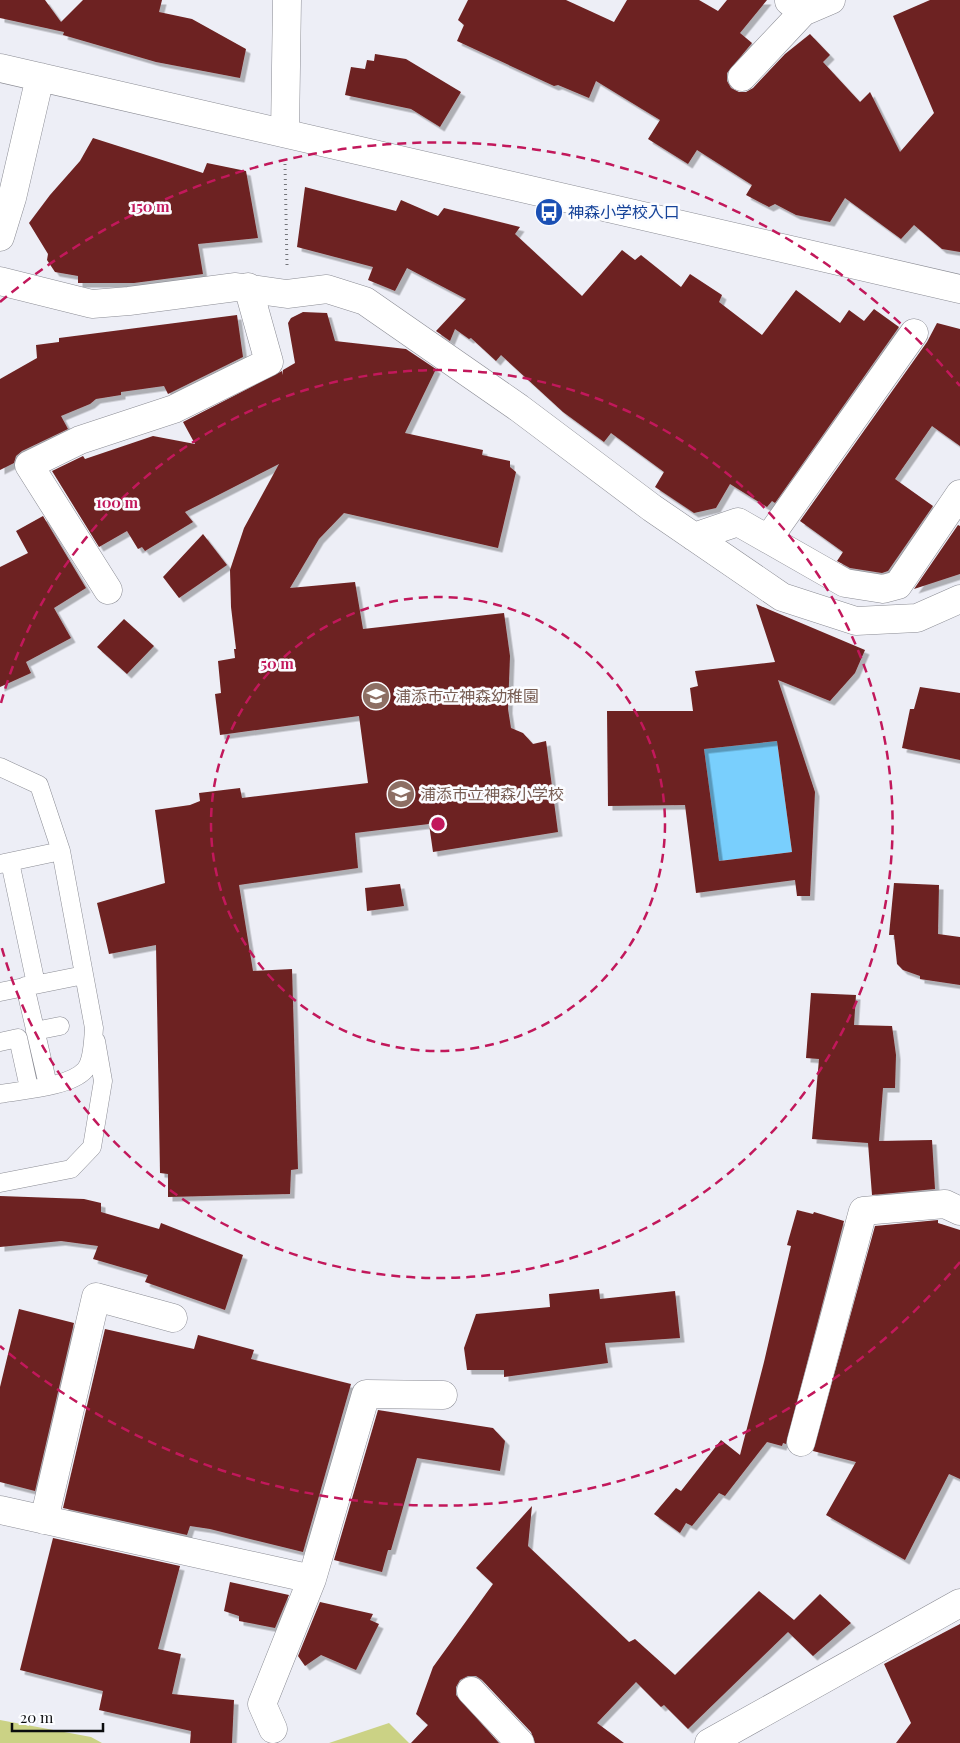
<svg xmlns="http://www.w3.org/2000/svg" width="960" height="1743" font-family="'Playfair Display','Noto Sans JP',serif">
	<defs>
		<filter id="shadow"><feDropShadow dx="4.5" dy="4.5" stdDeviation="0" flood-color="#0004"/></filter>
	</defs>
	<rect width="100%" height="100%" fill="#edeef6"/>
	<path fill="#cbd285" d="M 0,1720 L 91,1737 L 102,1743 L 0,1743 Z
		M 389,1723 L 409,1743 L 329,1743 Z"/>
	<path fill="#79cffd" d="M 777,741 L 792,852 L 719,861 L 704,749 Z"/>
	<path fill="#6d2221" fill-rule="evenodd" filter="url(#shadow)" d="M 0,0 L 45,0 L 61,22 L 83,0 L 162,0 L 159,12 L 192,19 L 246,49 L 240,78 L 156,62 L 63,35 L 64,32 L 0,18 Z
		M 468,0 L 566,0 L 614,22 L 627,0 L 699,0 L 718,11 L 727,0 L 767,0 L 740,33 L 752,43 L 727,73 L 727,81 L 731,88 L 739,92 L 746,92 L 753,88 L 785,54 L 810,34 L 830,55 L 823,62 L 860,102 L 870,92 L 900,152 L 934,113 L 893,16 L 930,0 L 960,0 L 960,252 L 942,249 L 914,225 L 901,239 L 845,198 L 830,222 L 796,215 L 775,204 L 769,207 L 746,195 L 752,185 L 697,150 L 688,164 L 648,139 L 660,120 L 596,81 L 589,98 L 558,85 L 554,86 L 457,41 L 464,25 L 458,20 Z
		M 375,54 L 406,59 L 461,92 L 440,127 L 411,109 L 345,95 L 351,67 L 365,69 L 367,60 L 374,61 Z
		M 93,138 L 203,173 L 207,163 L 246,171 L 258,238 L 198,244 L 203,274 L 134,283 L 78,283 L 78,276 L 55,272 L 47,260 L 48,254 L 29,223 L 50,195 L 80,161 Z
		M 305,187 L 396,211 L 401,200 L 438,216 L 444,208 L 520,227 L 515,234 L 582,296 L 622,250 L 635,260 L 641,255 L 681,287 L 690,274 L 722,295 L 719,302 L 762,335 L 796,290 L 840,323 L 849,310 L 864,321 L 874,309 L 899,327 L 775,503 L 772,501 L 767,507 L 730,484 L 716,508 L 694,513 L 655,487 L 664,472 L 611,433 L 604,442 L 563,412 L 501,355 L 496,361 L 471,338 L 469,339 L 455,329 L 450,341 L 436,331 L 466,299 L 407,268 L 395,291 L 368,280 L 373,267 L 297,247 Z
		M 303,312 L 327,313 L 335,341 L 406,349 L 436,369 L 405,433 L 483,450 L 482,455 L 510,461 L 510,467 L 516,472 L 498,548 L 344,513 L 319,539 L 290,588 L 355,582 L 363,629 L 504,613 L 510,656 L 508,709 L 511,728 L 523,733 L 533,744 L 546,741 L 558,832 L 433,852 L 429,824 L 355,833 L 358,868 L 239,885 L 253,971 L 292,969 L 298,1169 L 291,1170 L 290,1194 L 168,1197 L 168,1174 L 160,1173 L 156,945 L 109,954 L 97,903 L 165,883 L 155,810 L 190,805 L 200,801 L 199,793 L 240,788 L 242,798 L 368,783 L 359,716 L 220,735 L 215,694 L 221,693 L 218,661 L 235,658 L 234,649 L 236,649 L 231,607 L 230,570 L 244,528 L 279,464 L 185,512 L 193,522 L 145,551 L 142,547 L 138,549 L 127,531 L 99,547 L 52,471 L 83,456 L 85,459 L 153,436 L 195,444 L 183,422 L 282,371 L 282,375 L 283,370 L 295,363 L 288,323 L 291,318 Z
		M 237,315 L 243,357 L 168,394 L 164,386 L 121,392 L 121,395 L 96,399 L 90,404 L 61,416 L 68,429 L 22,451 L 16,456 L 14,463 L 0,470 L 0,379 L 37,358 L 36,345 L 59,342 L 59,338 Z
		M 937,323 L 960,329 L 960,446 L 932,426 L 895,479 L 933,506 L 888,571 L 882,573 L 850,568 L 837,561 L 843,552 L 800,521 L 927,342 Z
		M 43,516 L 86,588 L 54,608 L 71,638 L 26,662 L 31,673 L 0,687 L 0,567 L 28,553 L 16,531 Z
		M 958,525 L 960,526 L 960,574 L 914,589 Z
		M 203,534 L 227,565 L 179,598 L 163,577 Z
		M 756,604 L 865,650 L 855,673 L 830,701 L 778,680 L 815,792 L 810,896 L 797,896 L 795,880 L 696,893 L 685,805 L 608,806 L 607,711 L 693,711 L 690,688 L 698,686 L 695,671 L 775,662 ZM 777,741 L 792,852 L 719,861 L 704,749 Z
		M 124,619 L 154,646 L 127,674 L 97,647 Z
		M 920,687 L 960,693 L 960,760 L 902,748 L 910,709 L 914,709 Z
		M 894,883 L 939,885 L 938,934 L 960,937 L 960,985 L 920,979 L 920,976 L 903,970 L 897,964 L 894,935 L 889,935 Z
		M 400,884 L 404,906 L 367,911 L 365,888 Z
		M 811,993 L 856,995 L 854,1025 L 892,1026 L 896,1055 L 895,1088 L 883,1088 L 879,1141 L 932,1140 L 935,1189 L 872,1195 L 868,1143 L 812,1139 L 819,1059 L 806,1058 Z
		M 0,1196 L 84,1199 L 101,1203 L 101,1212 L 159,1229 L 161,1223 L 243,1255 L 225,1310 L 145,1282 L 148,1275 L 93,1259 L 98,1246 L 61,1241 L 0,1247 Z
		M 797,1210 L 813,1214 L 814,1212 L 844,1221 L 786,1444 L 783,1443 L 782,1446 L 767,1442 L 725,1496 L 719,1493 L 692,1526 L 686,1523 L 680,1533 L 654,1514 L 676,1488 L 681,1491 L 721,1440 L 740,1455 L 764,1362 L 791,1246 L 787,1245 Z
		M 938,1220 L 938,1223 L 960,1230 L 960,1479 L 949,1474 L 905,1560 L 826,1515 L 856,1462 L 813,1451 L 875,1226 Z
		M 599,1289 L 600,1299 L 675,1291 L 680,1338 L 605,1343 L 608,1363 L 504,1377 L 504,1370 L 467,1370 L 464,1348 L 476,1314 L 550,1307 L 549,1294 Z
		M 19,1309 L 74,1323 L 35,1491 L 0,1482 L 0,1387 Z
		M 105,1329 L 194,1349 L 198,1335 L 254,1350 L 251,1359 L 351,1384 L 303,1552 L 210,1529 L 190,1526 L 187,1535 L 63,1508 Z
		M 378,1410 L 493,1428 L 505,1441 L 500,1471 L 417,1458 L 391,1550 L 388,1550 L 382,1572 L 334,1560 Z
		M 532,1506 L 528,1546 L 629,1642 L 635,1639 L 675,1675 L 759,1591 L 794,1620 L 820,1594 L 851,1623 L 813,1656 L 788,1632 L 688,1729 L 664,1705 L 661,1707 L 636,1682 L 597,1723 L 624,1743 L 535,1743 L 531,1732 L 482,1680 L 476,1676 L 468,1676 L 460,1680 L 456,1687 L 456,1695 L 499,1743 L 411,1743 L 428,1725 L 416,1714 L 433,1667 L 493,1584 L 476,1568 Z
		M 53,1538 L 180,1566 L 158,1649 L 181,1654 L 172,1694 L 234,1700 L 232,1743 L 190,1743 L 191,1731 L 99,1710 L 103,1691 L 20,1670 Z
		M 230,1582 L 289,1595 L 275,1628 L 239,1621 L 239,1616 L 224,1611 Z
		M 320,1602 L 373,1614 L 370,1620 L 379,1624 L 356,1670 L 321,1655 L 305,1666 L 298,1656 Z
		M 960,1624 L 960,1743 L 896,1743 L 911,1723 L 884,1664 Z"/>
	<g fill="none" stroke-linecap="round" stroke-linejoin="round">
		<defs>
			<path id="service" d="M 0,767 L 39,785 L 61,851 L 94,1028 C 93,1040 93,1061 85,1070 C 70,1087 22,1090 0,1094
				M 10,862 L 36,984
				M 0,864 L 61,851
				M 25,986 L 48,1085
				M 0,992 L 84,975
				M 35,1031 L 60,1026
				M 0,1042 L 18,1038 L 29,1088
				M 0,1183 L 71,1169 L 92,1147 L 103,1081 L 96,1041"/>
			<path id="minor" d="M 789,1 L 803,12 L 831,0
				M 742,77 L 803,12
				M 285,133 L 287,0
				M 0,281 L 92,304 L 129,301 L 236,287 L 287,294 L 327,289 L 365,301 L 519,408 L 652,508 L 782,597 L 856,621 L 917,618 L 960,599
				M 694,537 L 738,522 L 845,583 L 883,589 L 898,585 L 960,494
				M 768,539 L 914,333
				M 108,590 L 29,465 L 80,440 L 174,409 L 269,362 L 248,287
				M 801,1442 L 863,1211 L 945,1204 L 960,1211
				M 0,1510 L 312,1579 L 366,1394 L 443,1395
				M 44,1520 L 96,1297 L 173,1318
				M 471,1691 L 520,1743
				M 273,1729 L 262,1704 L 312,1579
				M 709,1743 L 960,1603"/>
			<path id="tertiary" d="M 0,68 L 960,289
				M 0,237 L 12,198 L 40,77"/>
		</defs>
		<use href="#service" stroke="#8b8c94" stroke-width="19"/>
		<use href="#minor" stroke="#8b8c94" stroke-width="29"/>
		<use href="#tertiary" stroke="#8b8c94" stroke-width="29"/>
		<path stroke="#74757a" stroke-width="3" stroke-dasharray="1 4" stroke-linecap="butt" d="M 285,164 L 287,265"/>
		<use href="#service" stroke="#fff" stroke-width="18"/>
		<use href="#minor" stroke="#fff" stroke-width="28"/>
		<use href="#tertiary" stroke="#fff" stroke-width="28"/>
	</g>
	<g fill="none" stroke="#c2185b" stroke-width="2.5" stroke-dasharray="9 6">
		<circle cx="438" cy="824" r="227"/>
		<path d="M1 703A454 454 0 1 1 1 945"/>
		<path d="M960 1262A681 681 0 0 1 0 1346M0 302A681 681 0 0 1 960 386"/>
	</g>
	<defs>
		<symbol id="bus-disc" viewBox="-11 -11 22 22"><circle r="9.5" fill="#1a4fb4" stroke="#fbfcff"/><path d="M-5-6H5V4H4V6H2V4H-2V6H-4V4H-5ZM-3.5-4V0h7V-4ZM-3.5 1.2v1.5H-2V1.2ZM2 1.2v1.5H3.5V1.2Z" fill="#fff"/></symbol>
		<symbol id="school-disc" viewBox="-11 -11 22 22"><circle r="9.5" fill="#8d6e63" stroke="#fbfcff"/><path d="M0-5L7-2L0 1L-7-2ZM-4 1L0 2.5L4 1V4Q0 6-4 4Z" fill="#fff"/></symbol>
	</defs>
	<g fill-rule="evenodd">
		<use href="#bus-disc" x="533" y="196" width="32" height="32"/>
		<use href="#school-disc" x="360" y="680" width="32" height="32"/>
		<use href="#school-disc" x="385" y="778" width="32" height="32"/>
	</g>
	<g text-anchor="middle" stroke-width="5" stroke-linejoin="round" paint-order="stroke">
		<g font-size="16" fill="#164399" stroke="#fbfcff" text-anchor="start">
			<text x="568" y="218">神森小学校入口</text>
		</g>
		<g font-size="16" fill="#785e54" stroke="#fbfcff" text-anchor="start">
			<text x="395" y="702">浦添市立神森幼稚園</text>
			<text x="420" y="800">浦添市立神森小学校</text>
		</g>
	</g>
	<circle cx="438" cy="824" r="8" fill="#c2185b" stroke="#fbfcff" stroke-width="2.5"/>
	<g font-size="15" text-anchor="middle" font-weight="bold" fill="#c2185b" stroke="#fbfcff" stroke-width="5" stroke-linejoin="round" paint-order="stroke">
		<text x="150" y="212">150 m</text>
		<text x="117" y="508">100 m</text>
		<text x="277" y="669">50 m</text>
	</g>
	<path d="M12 1723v8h91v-8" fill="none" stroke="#0b0c0e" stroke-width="2.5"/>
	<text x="20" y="1723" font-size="15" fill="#0b0c0e" stroke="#fbfcff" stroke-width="4" paint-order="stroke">20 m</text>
</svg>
